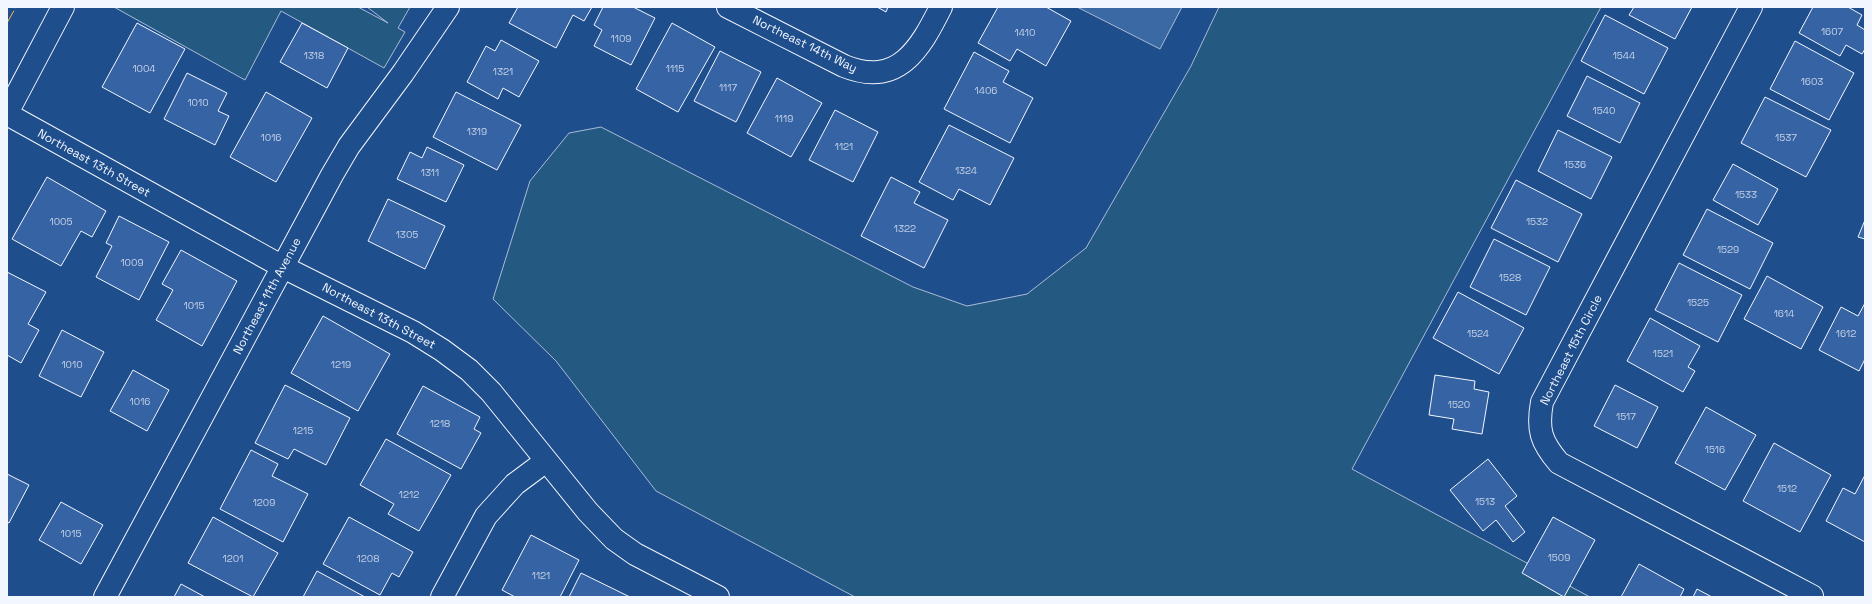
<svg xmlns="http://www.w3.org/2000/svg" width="1872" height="604" font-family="'Space Grotesk',sans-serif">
	<rect width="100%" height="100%" fill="#1f4e8c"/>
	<path fill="#245a82" stroke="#a8bbd7" d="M 114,7 L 358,7 L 388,23 L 367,7 L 410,7 L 398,28 L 405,32 L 384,68 L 281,11 L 245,80 Z
		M 1219,7 L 1601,7 L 1352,469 L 1590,597 L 855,597 L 656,491 L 556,361 L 493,299 L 530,181 L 569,133 L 601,127 L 913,287 L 967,306 L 1027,294 L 1086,248 L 1191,66 Z"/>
	<path fill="#3b69a3" stroke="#a8bbd7" d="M 1077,7 L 1182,7 L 1160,49 Z"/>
	<path fill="#3563a3" stroke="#f2f6ff" d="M 518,7 L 592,7 L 584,21 L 573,15 L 556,48 L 509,23 Z
		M 603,7 L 633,7 L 655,18 L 631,65 L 594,46 L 602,30 L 594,25 Z
		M 877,7 L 888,7 L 886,12 Z
		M 998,7 L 1046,7 L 1071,21 L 1046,66 L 1017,49 L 1010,61 L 978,43 Z
		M 1634,7 L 1692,7 L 1675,39 L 1629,15 Z
		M 1813,7 L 1848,7 L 1862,15 L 1857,25 L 1865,30 L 1865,49 L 1862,54 L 1846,45 L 1840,56 L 1799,33 Z
		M 1605,15 L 1668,48 L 1644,94 L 1581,61 Z
		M 137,23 L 185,49 L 150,113 L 102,87 Z
		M 302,23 L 348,48 L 327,88 L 280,62 Z
		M 672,23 L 715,47 L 678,112 L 636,89 Z
		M 501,40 L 539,61 L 519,97 L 503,88 L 498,99 L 467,82 L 486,46 L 495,51 Z
		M 1795,41 L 1854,73 L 1829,120 L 1770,89 Z
		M 720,51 L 761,72 L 736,122 L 694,101 Z
		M 974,52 L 1009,71 L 1003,82 L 1033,98 L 1010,143 L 944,109 Z
		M 187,73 L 227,93 L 218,111 L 229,116 L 215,145 L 164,119 Z
		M 1587,76 L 1640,103 L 1620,143 L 1567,116 Z
		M 777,78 L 822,103 L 791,157 L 747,133 Z
		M 266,92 L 312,118 L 276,182 L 230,157 Z
		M 456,92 L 521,125 L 497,170 L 433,137 Z
		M 1765,97 L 1831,130 L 1806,177 L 1741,143 Z
		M 835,110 L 878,132 L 853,182 L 809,160 Z
		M 949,125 L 1014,158 L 990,205 L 959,189 L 953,200 L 919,182 Z
		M 1558,130 L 1612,157 L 1591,199 L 1538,171 Z
		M 427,147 L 464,165 L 446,202 L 397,179 L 410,152 L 422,158 Z
		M 1733,164 L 1778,189 L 1758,225 L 1713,200 Z
		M 47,177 L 106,211 L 92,237 L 81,231 L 61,266 L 12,239 Z
		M 891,177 L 920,192 L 914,203 L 948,220 L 924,268 L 861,236 Z
		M 1516,180 L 1582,214 L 1558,262 L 1491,228 Z
		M 388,199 L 445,226 L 425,269 L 368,241 Z
		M 1707,209 L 1773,243 L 1750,289 L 1683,255 Z
		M 119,216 L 169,242 L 139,300 L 96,277 L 112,246 L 106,243 Z
		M 1865,220 L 1865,239 L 1858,237 Z
		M 1494,239 L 1550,267 L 1526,315 L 1470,287 Z
		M 181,250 L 237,281 L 202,346 L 156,320 L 173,290 L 162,284 Z
		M 1679,263 L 1742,295 L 1718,342 L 1655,310 Z
		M 7,272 L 46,292 L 28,324 L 39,330 L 21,363 L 7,355 Z
		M 1767,276 L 1823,307 L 1801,349 L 1744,319 Z
		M 1458,292 L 1524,328 L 1499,374 L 1433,338 Z
		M 1865,303 L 1865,359 L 1859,371 L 1819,350 L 1841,307 L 1858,316 Z
		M 323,316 L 390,354 L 358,411 L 291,373 Z
		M 1650,318 L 1700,346 L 1688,367 L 1695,371 L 1683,392 L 1627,361 Z
		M 62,330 L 104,352 L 81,397 L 39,376 Z
		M 133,370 L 169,390 L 147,431 L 110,411 Z
		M 1435,375 L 1475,381 L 1474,389 L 1489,392 L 1482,434 L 1452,429 L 1454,419 L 1429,415 Z
		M 285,385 L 350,418 L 326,465 L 294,449 L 288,459 L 255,443 Z
		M 1615,385 L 1658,407 L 1637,448 L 1594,426 Z
		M 423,386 L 480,417 L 474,429 L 481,433 L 461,469 L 397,434 Z
		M 1706,407 L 1756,435 L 1725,490 L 1675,463 Z
		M 386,439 L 451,475 L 419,531 L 388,514 L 394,504 L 360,485 Z
		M 1774,443 L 1831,475 L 1800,532 L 1743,501 Z
		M 251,450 L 278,464 L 272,476 L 308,494 L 283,542 L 220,509 Z
		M 1488,459 L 1517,496 L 1505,506 L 1525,532 L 1513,542 L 1496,520 L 1483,531 L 1450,490 Z
		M 7,474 L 29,485 L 9,523 L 7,522 Z
		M 1865,475 L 1865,542 L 1826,521 L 1843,488 L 1855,494 Z
		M 61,502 L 103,525 L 81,564 L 39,540 Z
		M 213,517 L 278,553 L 253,597 L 188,563 Z
		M 349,517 L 413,552 L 399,577 L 392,573 L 380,595 L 323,564 Z
		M 1553,517 L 1595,540 L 1564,597 L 1522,573 Z
		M 531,535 L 579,560 L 560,597 L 515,597 L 502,590 Z
		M 1639,564 L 1684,589 L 1680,597 L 1621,597 Z
		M 317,571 L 365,597 L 303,597 Z
		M 581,573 L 630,597 L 569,597 Z
		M 181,584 L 205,597 L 174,597 Z
		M 1697,589 L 1712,597 L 1693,597 Z"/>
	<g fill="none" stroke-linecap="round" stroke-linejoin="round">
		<defs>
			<path id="minor" d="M 728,7 L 844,66 C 898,88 920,49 941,7
				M 1751,7 L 1542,402 C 1537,430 1541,442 1559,463 L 1812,596
				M 7,114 L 283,267 L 413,332 L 442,350 L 469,370 L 491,392 L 588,512 L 614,539 L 635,554 L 718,597
				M 105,597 L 332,175 L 349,146 L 403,73 L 448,7
				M 442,597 L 486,516 L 515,484 L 546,461"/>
			<path id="major" d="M 7,113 L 63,7"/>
		</defs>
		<use href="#minor" stroke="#f2f6ff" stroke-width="24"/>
		<use href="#major" stroke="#f2f6ff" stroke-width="24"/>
		<use href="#minor" stroke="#1f4e8c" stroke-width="22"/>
		<use href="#major" stroke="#1f4e8c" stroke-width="22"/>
		<path stroke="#ffb74d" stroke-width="1" stroke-dasharray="14 3 2 3" stroke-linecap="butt" d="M 7,23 L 16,7"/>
	</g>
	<g text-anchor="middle" stroke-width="3" stroke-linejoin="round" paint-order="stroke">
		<g font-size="10" fill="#c3d1e8">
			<text x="1832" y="35">1607</text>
			<text x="1025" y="36">1410</text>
			<text x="621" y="42">1109</text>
			<text x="314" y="59">1318</text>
			<text x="1624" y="59">1544</text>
			<text x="144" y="72">1004</text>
			<text x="675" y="72">1115</text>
			<text x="503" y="75">1321</text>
			<text x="1812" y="85">1603</text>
			<text x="728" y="91">1117</text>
			<text x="986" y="94">1406</text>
			<text x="198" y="106">1010</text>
			<text x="1604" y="114">1540</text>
			<text x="784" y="122">1119</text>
			<text x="477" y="135">1319</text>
			<text x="271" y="141">1016</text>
			<text x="1786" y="141">1537</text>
			<text x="844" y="150">1121</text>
			<text x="1575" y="168">1536</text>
			<text x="966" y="174">1324</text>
			<text x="430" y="176">1311</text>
			<text x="1746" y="198">1533</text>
			<text x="61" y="225">1005</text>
			<text x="1537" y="225">1532</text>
			<text x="905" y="232">1322</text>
			<text x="407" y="238">1305</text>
			<text x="1728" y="253">1529</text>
			<text x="132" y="266">1009</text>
			<text x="1510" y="281">1528</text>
			<text x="1698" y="306">1525</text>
			<text x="194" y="309">1015</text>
			<text x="1784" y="317">1614</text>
			<text x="1478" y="337">1524</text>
			<text x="1846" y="337">1612</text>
			<text x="1663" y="357">1521</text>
			<text x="72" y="368">1010</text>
			<text x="341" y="368">1219</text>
			<text x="140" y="405">1016</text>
			<text x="1459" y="408">1520</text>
			<text x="1626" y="420">1517</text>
			<text x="440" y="427">1218</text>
			<text x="303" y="434">1215</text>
			<text x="1715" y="453">1516</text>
			<text x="1787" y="492">1512</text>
			<text x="409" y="498">1212</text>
			<text x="1485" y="505">1513</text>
			<text x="264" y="506">1209</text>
			<text x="71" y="537">1015</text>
			<text x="1559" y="561">1509</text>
			<text x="233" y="562">1201</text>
			<text x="368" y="562">1208</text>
			<text x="541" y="579">1121</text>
		</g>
		<g font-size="12" fill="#f2f6ff" stroke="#1f4e8c">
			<text transform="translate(805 44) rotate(26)" y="4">Northeast 14th Way</text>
			<text transform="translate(94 163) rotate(29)" y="4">Northeast 13th Street</text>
			<text transform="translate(267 296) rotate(-62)" y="4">Northeast 11th Avenue</text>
			<text transform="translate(379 316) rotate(28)" y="4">Northeast 13th Street</text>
			<text transform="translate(1571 350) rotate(-63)" y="4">Northeast 15th Circle</text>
		</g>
	</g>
	<rect width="1872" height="604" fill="none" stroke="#f2f6ff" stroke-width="16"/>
</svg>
